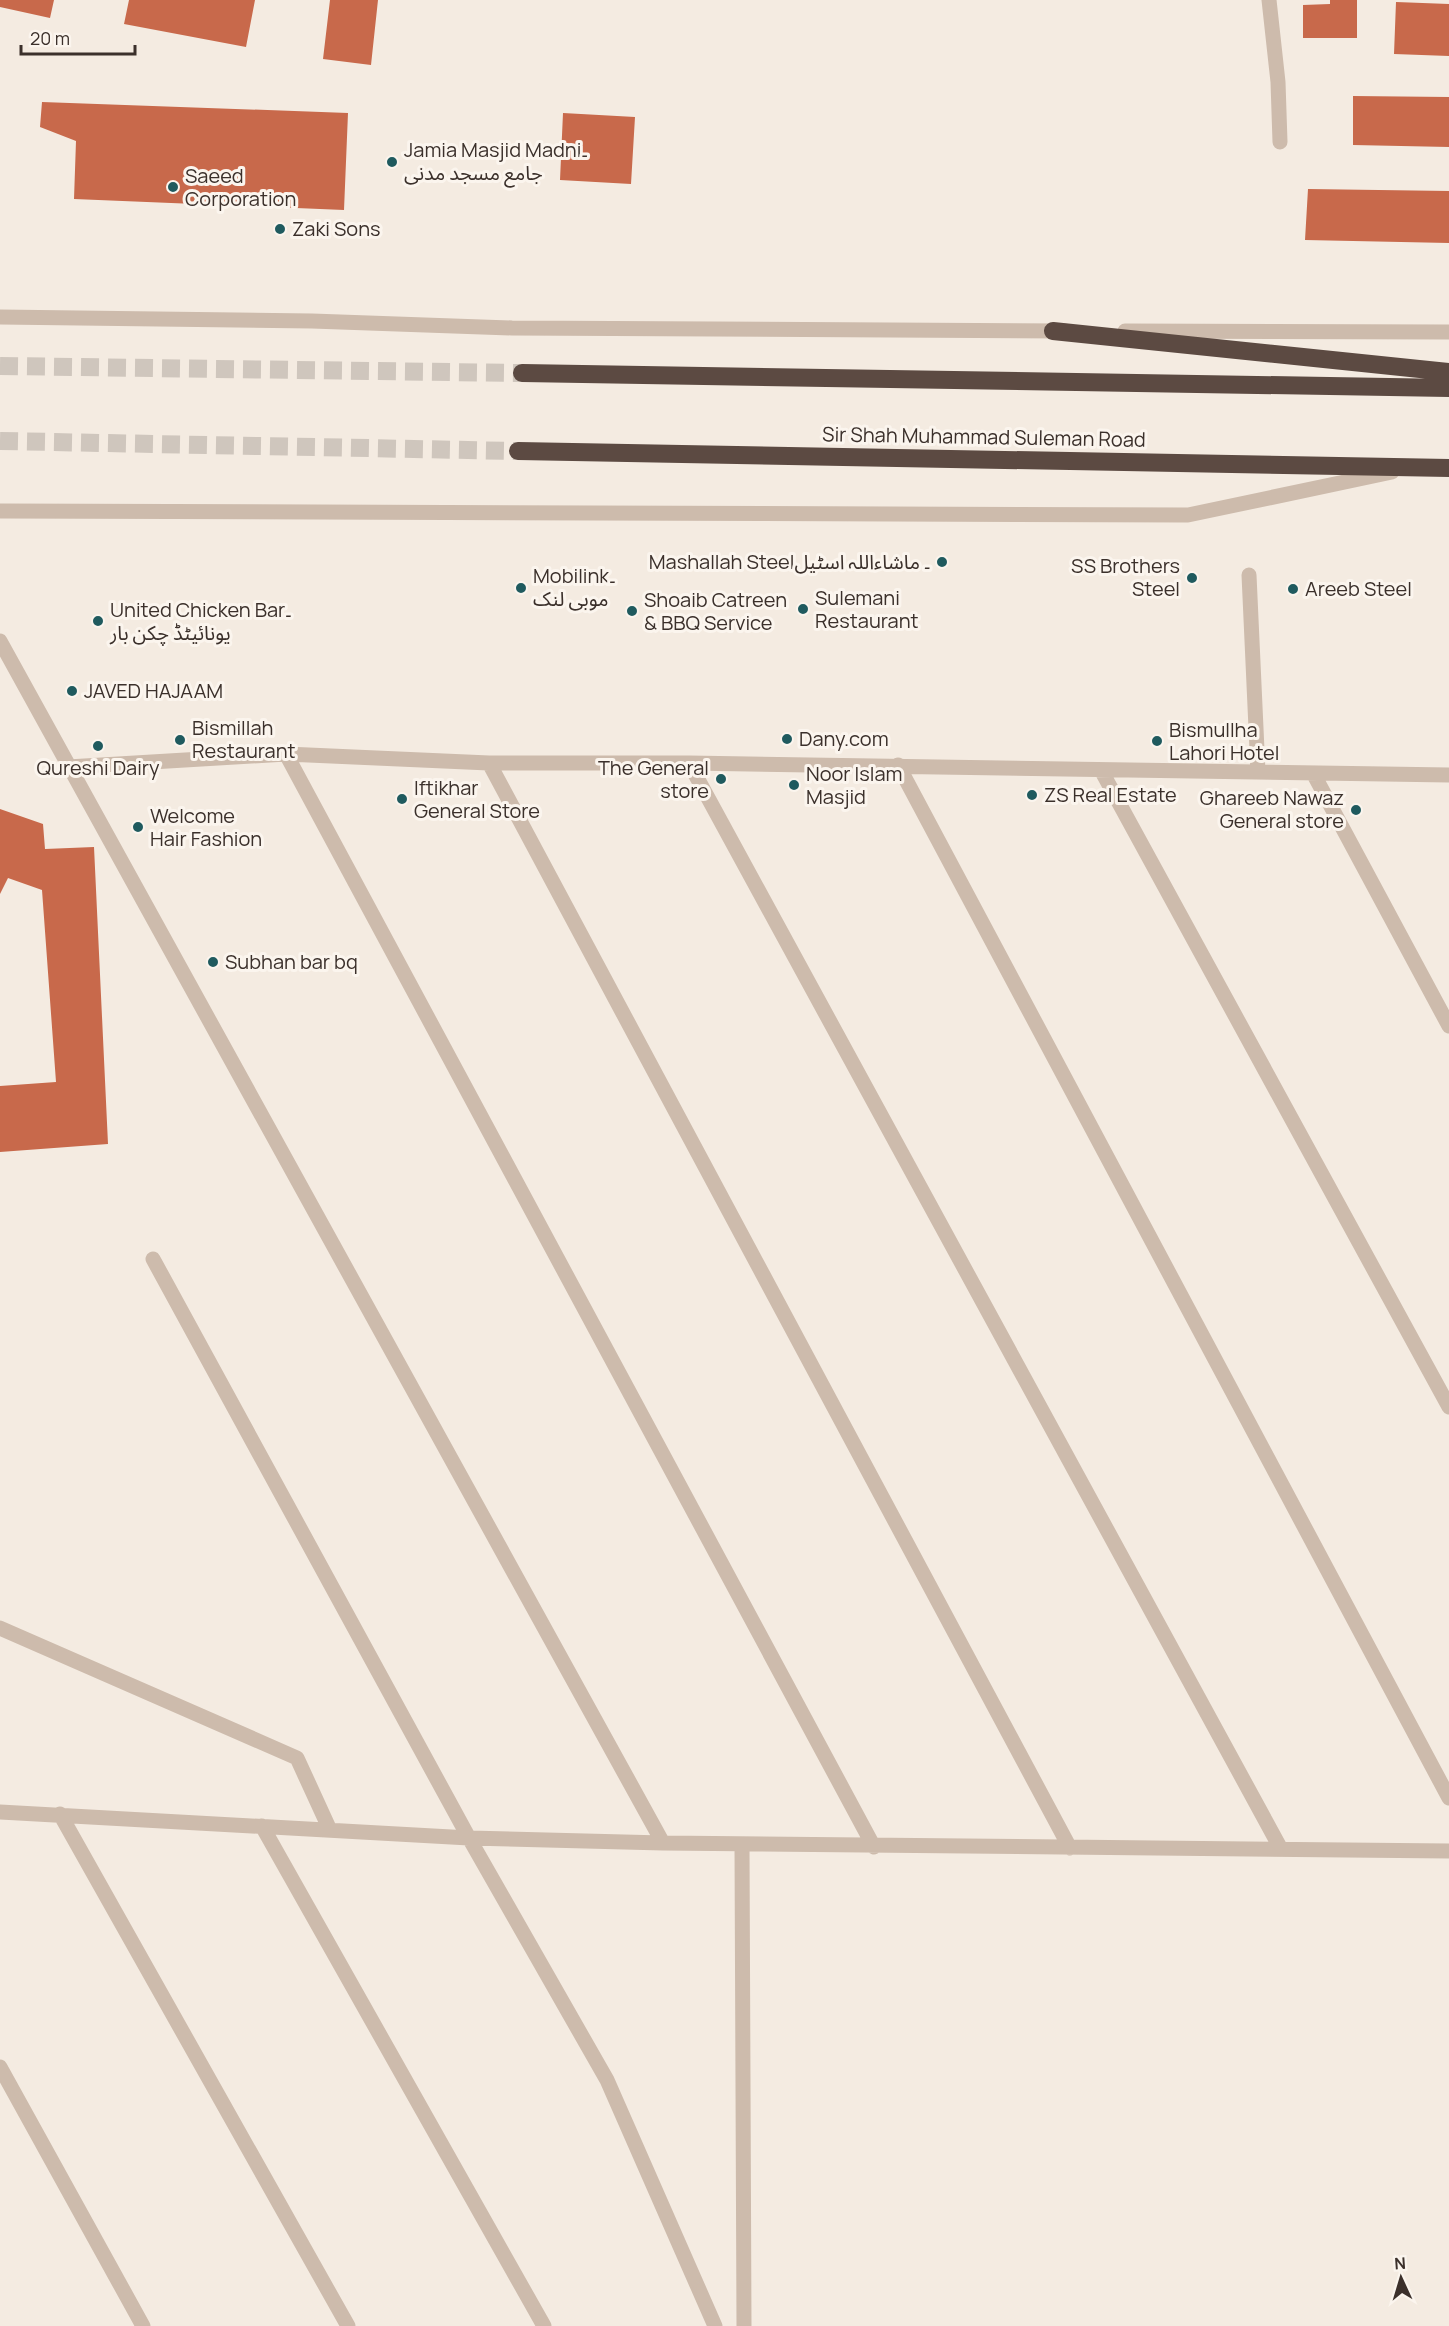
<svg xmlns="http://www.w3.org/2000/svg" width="1449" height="2326" font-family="Manrope,'Noto Sans Arabic',sans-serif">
	<rect width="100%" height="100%" fill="#f4ebe1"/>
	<path fill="#c8694b" d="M 0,0 L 54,0 L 50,18 L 0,7 Z
		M 129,0 L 255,0 L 246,47 L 124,24 Z
		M 330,0 L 378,0 L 371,65 L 323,59 Z
		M 1330,0 L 1357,0 L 1357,38 L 1303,38 L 1303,5 L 1330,4 Z
		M 1396,2 L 1449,4 L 1449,56 L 1394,54 Z
		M 1353,96 L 1449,97 L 1449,147 L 1353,145 Z
		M 42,102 L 348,113 L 344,210 L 74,199 L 76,141 L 40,127 Z
		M 563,113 L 635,117 L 631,184 L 560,180 Z
		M 1308,189 L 1449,191 L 1449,243 L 1305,240 Z
		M 0,809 L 43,824 L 45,849 L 94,847 L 108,1144 L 0,1152 L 0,1086 L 56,1082 L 42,890 L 8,878 L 0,894 Z"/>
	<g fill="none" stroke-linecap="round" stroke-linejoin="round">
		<path stroke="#cfc6bd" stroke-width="18" stroke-dasharray="18 9" stroke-linecap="butt" d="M 0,366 L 522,373
			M 0,441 L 518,451"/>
		<path stroke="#cdbbac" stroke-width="15" d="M 1269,0 L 1278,82 L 1280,142
			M 0,317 L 312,321 L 512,328 L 1065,331
			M 1125,331 L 1449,332
			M 0,511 L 1188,515 L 1392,472
			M 1249,575 L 1258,772
			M 0,641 L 663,1843
			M 286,754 L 874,1847
			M 489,763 L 1070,1848
			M 689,763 L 1281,1849
			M 898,765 L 1449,1798
			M 68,767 L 286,754 L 489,763 L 689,763 L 1449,775
			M 1101,770 L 1449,1407
			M 1313,773 L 1449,1026
			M 153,1259 L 469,1838 L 607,2080 L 715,2326
			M 0,1628 L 297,1758 L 330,1830
			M 0,1812 L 469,1838 L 663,1843 L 1449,1851
			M 60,1814 L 348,2326
			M 262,1826 L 544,2326
			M 742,1846 L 744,2326
			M 0,2067 L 143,2326"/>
		<path stroke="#5c4a42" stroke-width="18" d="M 1053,331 L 1449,372
			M 522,373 L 1449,388
			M 518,451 L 1449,468"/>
	</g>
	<g fill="#1f5a5e" stroke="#fbf5ee" stroke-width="2">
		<circle cx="392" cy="162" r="6"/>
		<circle cx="173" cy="187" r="6"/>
		<circle cx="280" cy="229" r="6"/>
		<circle cx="942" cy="562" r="6"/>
		<circle cx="1192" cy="578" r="6"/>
		<circle cx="521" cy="588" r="6"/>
		<circle cx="1293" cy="589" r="6"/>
		<circle cx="803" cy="609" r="6"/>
		<circle cx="632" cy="611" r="6"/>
		<circle cx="98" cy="621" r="6"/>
		<circle cx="72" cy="691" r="6"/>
		<circle cx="787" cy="739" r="6"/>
		<circle cx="180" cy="740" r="6"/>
		<circle cx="1157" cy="741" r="6"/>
		<circle cx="98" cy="746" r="6"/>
		<circle cx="721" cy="779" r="6"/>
		<circle cx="794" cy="785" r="6"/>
		<circle cx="1032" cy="795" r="6"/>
		<circle cx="402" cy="799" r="6"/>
		<circle cx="1356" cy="810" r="6"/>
		<circle cx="138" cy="827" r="6"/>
		<circle cx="213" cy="962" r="6"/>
	</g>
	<g text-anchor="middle" stroke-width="6" stroke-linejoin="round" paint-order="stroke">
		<g font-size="20" fill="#3b302b" stroke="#fbf5ee" text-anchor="start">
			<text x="404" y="157">Jamia Masjid Madni۔<tspan x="404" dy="23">جامع مسجد مدنی</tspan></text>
			<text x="185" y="183">Saeed<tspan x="185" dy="23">Corporation</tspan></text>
			<text x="292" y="236">Zaki Sons</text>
			<text x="930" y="569" text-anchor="end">Mashallah Steel۔ ماشاءاللہ اسٹیل</text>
			<text x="1180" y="573" text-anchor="end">SS Brothers<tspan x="1180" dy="23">Steel</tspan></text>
			<text x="533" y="583">Mobilink۔<tspan x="533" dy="23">موبی لنک</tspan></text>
			<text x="1305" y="596">Areeb Steel</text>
			<text x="815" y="605">Sulemani<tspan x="815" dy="23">Restaurant</tspan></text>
			<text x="644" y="607">Shoaib Catreen<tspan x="644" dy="23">&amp; BBQ Service</tspan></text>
			<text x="110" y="617">United Chicken Bar۔<tspan x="110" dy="23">یونائیٹڈ چکن بار</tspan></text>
			<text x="84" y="698">JAVED HAJAAM</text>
			<text x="192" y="735">Bismillah<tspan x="192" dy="23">Restaurant</tspan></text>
			<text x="1169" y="737">Bismullha<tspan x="1169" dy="23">Lahori Hotel</tspan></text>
			<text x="799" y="746">Dany.com</text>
			<text x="98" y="775" text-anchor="middle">Qureshi Dairy</text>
			<text x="709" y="775" text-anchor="end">The General<tspan x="709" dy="23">store</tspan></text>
			<text x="806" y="781">Noor Islam<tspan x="806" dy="23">Masjid</tspan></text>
			<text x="414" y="795">Iftikhar<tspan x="414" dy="23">General Store</tspan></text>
			<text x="1044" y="802">ZS Real Estate</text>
			<text x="1344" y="805" text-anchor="end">Ghareeb Nawaz<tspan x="1344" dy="23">General store</tspan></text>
			<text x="150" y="823">Welcome<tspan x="150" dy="23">Hair Fashion</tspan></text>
			<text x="225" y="969">Subhan bar bq</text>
		</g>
		<g font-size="20" fill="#3b302b" stroke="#fbf5ee">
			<text transform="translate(984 437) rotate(1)" y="7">Sir Shah Muhammad Suleman Road</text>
		</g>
	</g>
	<g transform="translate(1401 2278) rotate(356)" stroke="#fbf5ee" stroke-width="4.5" paint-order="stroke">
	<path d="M0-4.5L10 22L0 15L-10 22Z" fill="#3b302b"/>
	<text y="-9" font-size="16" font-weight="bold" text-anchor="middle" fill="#3b302b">N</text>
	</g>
	<path d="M21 45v9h114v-9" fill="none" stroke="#3b302b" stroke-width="3"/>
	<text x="30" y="45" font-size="18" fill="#3b302b" stroke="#fbf5ee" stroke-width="4.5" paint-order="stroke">20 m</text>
</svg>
